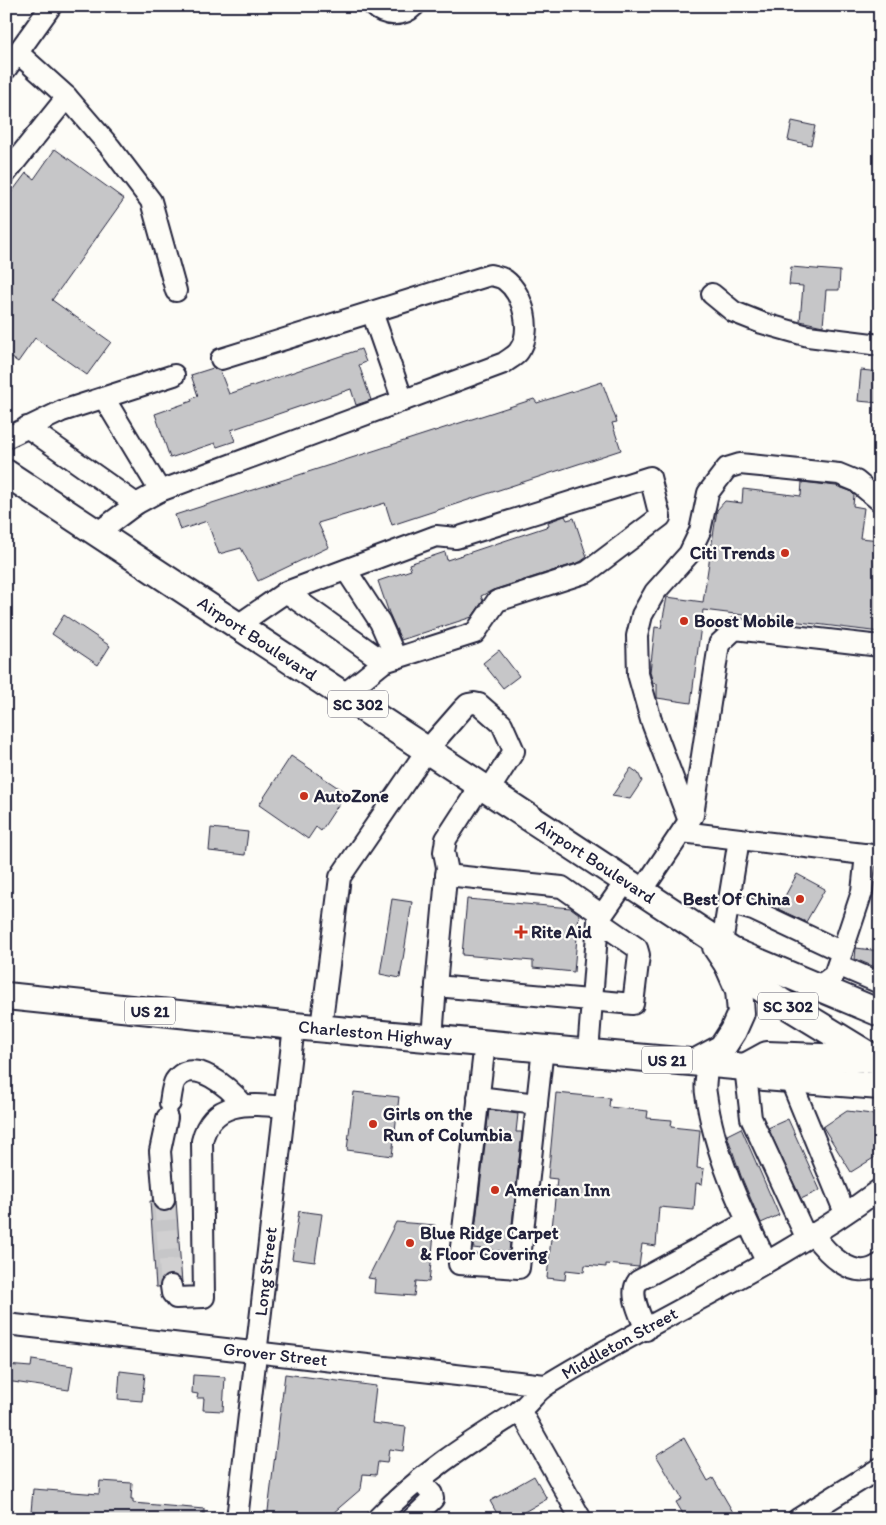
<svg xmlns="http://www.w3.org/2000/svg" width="886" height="1525" font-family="Itim,sans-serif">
	<rect width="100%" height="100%" fill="#fdfcf7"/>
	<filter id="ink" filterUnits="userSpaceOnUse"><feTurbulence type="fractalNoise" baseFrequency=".02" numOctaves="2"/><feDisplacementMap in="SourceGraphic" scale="10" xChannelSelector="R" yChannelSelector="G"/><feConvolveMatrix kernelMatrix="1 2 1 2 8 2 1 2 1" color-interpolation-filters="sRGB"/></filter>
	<g filter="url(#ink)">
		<path fill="#c6c6c8" stroke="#22223b" d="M 792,121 L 815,126 L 811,145 L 788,140 Z
			M 55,149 L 124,199 L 52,300 L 111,342 L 87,375 L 35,338 L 18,362 L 6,354 L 6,200 L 26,173 L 34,179 Z
			M 791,267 L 840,271 L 839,290 L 826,290 L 823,326 L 800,321 L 803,286 L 789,285 Z
			M 361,349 L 366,362 L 359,365 L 371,400 L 356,405 L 351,389 L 231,430 L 235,441 L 217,447 L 215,443 L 170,458 L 155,414 L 192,401 L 191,399 L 198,396 L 191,375 L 213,368 L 220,371 L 229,394 Z
			M 861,370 L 880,372 L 880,403 L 858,401 Z
			M 602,382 L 617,422 L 612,423 L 621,450 L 392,525 L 385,503 L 318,523 L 329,547 L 258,581 L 241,548 L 219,554 L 207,521 L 180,530 L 175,515 L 534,399 L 537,403 Z
			M 802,482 L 836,486 L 850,491 L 854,495 L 853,506 L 864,508 L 860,538 L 880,540 L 880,632 L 703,610 L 691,703 L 657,698 L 657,684 L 653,683 L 650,672 L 655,627 L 661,628 L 667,597 L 703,602 L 717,510 L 725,501 L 742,503 L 743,489 L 801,496 Z
			M 565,516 L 567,520 L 574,518 L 587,557 L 580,562 L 493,590 L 481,596 L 483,601 L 472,617 L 401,640 L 389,613 L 378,581 L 411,570 L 409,564 L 445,552 L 447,560 L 549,526 L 548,522 Z
			M 64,615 L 110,646 L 98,665 L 52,634 Z
			M 499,650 L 519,676 L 503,688 L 483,663 Z
			M 291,756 L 346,793 L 321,831 L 316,827 L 308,839 L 259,805 Z
			M 631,768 L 638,773 L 642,781 L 630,799 L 612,796 Z
			M 211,828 L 248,832 L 245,855 L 209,851 Z
			M 797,874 L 825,889 L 806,922 L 778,909 Z
			M 392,899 L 412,902 L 400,978 L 380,974 Z
			M 467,899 L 571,908 L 579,914 L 574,972 L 533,968 L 533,961 L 462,955 Z
			M 856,948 L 880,951 L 880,969 L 855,959 Z
			M 354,1092 L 399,1097 L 392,1156 L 347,1150 Z
			M 556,1093 L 610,1098 L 609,1107 L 648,1111 L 647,1118 L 672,1120 L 671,1127 L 700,1130 L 697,1168 L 704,1169 L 702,1184 L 696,1183 L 694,1210 L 659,1207 L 656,1246 L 642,1244 L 639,1267 L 606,1264 L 606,1267 L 585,1265 L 584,1272 L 566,1270 L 565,1280 L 547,1278 L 557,1179 L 548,1178 Z
			M 489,1110 L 518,1114 L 516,1132 L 522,1132 L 509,1252 L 473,1248 Z
			M 847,1111 L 872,1114 L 874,1117 L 880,1116 L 880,1154 L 851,1172 L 823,1127 Z
			M 788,1119 L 820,1190 L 801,1199 L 768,1128 Z
			M 741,1128 L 779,1215 L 761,1223 L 741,1176 L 727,1135 Z
			M 176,1200 L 182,1283 L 176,1275 L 170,1274 L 163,1277 L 159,1287 L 156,1287 L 150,1201 L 152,1201 L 159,1210 L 164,1212 L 171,1209 Z
			M 299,1211 L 322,1214 L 315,1262 L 292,1259 Z
			M 396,1222 L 435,1225 L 429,1282 L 416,1281 L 414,1296 L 374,1293 L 375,1279 L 368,1278 Z
			M 32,1360 L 73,1366 L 69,1390 L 6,1381 L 6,1365 L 31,1367 Z
			M 120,1371 L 145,1374 L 142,1401 L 118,1399 Z
			M 285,1374 L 376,1386 L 372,1423 L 406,1427 L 403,1451 L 389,1449 L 387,1463 L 378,1462 L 376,1475 L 363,1474 L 361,1489 L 326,1519 L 267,1519 Z
			M 193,1375 L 225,1377 L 223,1411 L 203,1410 L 204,1398 L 197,1398 L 198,1394 L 192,1393 Z
			M 684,1438 L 708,1481 L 713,1478 L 737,1519 L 686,1519 L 676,1502 L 682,1499 L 656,1455 Z
			M 534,1476 L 547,1499 L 512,1519 L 500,1519 L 490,1501 Z
			M 100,1481 L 132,1483 L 131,1499 L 133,1499 L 133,1503 L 204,1509 L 204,1519 L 88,1519 L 31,1512 L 33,1489 L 99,1494 Z"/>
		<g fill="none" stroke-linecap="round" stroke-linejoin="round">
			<path stroke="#d1d0d1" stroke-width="20" stroke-dasharray="20 10" stroke-linecap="butt" d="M 164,1200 L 171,1286"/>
			<defs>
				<g id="minor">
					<path d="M 374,6 C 385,17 403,17 414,6"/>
					<path d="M 18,53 L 67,97 L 110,147 L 151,201 L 176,291"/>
					<path d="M 6,69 L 51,6"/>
					<path d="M 6,173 L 67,97"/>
					<path d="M 712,294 L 734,312 L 762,323 L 808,336 L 880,345"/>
					<path d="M 372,312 L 403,401"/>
					<path d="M 27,427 L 136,504"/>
					<path d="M 6,438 L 62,411 L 174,375"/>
					<path d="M 160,491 L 504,363 C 509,359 516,356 519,351 C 533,332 524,294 505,280 C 501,277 495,276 490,275 L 221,359"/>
					<path d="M 97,533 L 136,504 L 160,491 L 104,398"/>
					<path d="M 346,570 L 380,622 L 396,658"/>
					<path d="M 286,592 L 384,662"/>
					<path d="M 238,625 L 286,592 L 436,536 L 456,538 L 650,477 L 660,517 L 587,572 L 497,601 L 475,633 L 384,662 L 343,695"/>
					<path d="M 481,785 L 446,839 L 444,852 L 447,867 L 436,986 L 633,1004 L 639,955 L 637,948 L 598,921"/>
					<path d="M 689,821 L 651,720 L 638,674 L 637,636 L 642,615 L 655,592 L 689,554 L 700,531 L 708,493 L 727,468 L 740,464 L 839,474 L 856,481 L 880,501"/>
					<path d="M 682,832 L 880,856"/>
					<path d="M 446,875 L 562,887 L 602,915"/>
					<path d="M 642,891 L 693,815 L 719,644 L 735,629 L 880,646"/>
					<path d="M 728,903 L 753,910 L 842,952 L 834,975 L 819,986"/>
					<path d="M 722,943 L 739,839"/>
					<path d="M 842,952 L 862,892 L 866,854"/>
					<path d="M 838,965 L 880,983"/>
					<path d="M 321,1028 L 340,877 L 427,750 L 462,710 L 468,704 L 474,703 L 479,704 L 502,724 L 514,751 L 489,790"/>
					<path d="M 432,1038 L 436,986"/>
					<path d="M 485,1043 L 459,1264 L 519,1268 L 543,1048"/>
					<path d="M 588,1053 L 598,921 L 626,881"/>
					<path d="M 708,1063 C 707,1073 704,1085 706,1094 C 714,1153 741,1209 766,1261"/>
					<path d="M 745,1067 L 751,1118 L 806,1237"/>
					<path d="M 790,1079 L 845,1213"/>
					<path d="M 478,1097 L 537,1104"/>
					<path d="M 170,1103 C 171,1097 172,1086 175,1081 C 193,1054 231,1090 243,1104"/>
					<path d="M 164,1200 L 160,1151 L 167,1118"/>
					<path d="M 812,1233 C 826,1252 854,1284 880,1264"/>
					<path d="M 171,1286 L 172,1293 L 176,1298 L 204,1297 L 202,1141 C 212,1099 251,1104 285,1107"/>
					<path id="s1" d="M 6,1324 L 545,1385"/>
					<path d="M 646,1330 C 641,1316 628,1294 638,1281 L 747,1222"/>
					<path d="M 520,1410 L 581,1519"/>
					<path id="s2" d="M 237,1519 L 294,1026"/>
					<path id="s3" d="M 377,1519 C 420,1474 466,1445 518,1412 C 529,1404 536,1391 548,1384 C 657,1317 777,1266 880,1189"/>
					<path d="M 412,1519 L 433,1499 L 432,1494 L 419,1480"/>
					<path d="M 798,1519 L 880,1468"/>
				</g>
				<g id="major">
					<path id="s4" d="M 6,473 L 732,951 L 880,1013"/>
					<path d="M 716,947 L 728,965 L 780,1001 L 880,1062"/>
					<path id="s5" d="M 6,996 L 294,1026 L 745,1067 L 764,1077 L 880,1086"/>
					<path d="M 696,1062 L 722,1048 L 733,1031 L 741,1013 L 739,990 L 728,965"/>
					<path d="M 745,1067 L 767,1055 L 874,1059"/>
				</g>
			</defs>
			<use href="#minor" stroke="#22223b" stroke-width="24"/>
			<use href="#major" stroke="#22223b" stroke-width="30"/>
			<use href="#minor" stroke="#fdfcf7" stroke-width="20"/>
			<use href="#major" stroke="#fdfcf7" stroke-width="26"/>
		</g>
	</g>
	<g fill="#c8321e" stroke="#fdfcf7" stroke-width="2">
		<circle cx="785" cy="553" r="5"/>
		<circle cx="684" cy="621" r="5"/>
		<circle cx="304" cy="796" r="5"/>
		<circle cx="800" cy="899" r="5"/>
		<path d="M518.5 924.5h5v5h5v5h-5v5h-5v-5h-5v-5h5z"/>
		<circle cx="373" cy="1124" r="5"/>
		<circle cx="495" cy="1190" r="5"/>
		<circle cx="410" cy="1243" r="5"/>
	</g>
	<g text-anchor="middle" stroke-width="4.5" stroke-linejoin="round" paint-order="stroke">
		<g fill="#fdfcf7" stroke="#646373" stroke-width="1">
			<rect x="328" y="690.5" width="60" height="27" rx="4"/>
			<rect x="758" y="992.5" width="60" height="27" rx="4"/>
			<rect x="125" y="997.5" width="50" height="27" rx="4"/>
			<rect x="642" y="1046.5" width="50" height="27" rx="4"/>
		</g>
		<g font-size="16" font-weight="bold" fill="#22223b">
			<text x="358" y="710">SC 302</text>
			<text x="788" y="1012">SC 302</text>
			<text x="150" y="1017">US 21</text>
			<text x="667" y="1066">US 21</text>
		</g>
		<g font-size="18" font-weight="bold" fill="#22223b" stroke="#fdfcf7" text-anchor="start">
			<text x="775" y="559" text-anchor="end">Citi Trends</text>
			<text x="694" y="627">Boost Mobile</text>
			<text x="314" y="802">AutoZone</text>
			<text x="790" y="905" text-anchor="end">Best Of China</text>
			<text x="531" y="938">Rite Aid</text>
			<text x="383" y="1120">Girls on the<tspan x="383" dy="21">Run of Columbia</tspan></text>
			<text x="505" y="1196">American Inn</text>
			<text x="420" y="1239">Blue Ridge Carpet<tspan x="420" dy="21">&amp; Floor Covering</tspan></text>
		</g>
		<g font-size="18" fill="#22223b" stroke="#fdfcf7">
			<text dy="6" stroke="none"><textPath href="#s4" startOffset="301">Airport Boulevard</textPath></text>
			<text dy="6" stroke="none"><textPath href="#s4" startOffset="706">Airport Boulevard</textPath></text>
			<text dy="6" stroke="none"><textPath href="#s5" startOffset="371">Charleston Highway</textPath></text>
			<text dy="6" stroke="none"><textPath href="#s2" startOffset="249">Long Street</textPath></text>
			<text dy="6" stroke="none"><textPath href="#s3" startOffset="301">Middleton Street</textPath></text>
			<text dy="6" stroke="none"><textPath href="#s1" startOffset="271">Grover Street</textPath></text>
		</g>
	</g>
	<rect width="886" height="1525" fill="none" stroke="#fdfcf7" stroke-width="25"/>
	<rect x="12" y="12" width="861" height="1500" fill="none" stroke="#22223b" stroke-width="2" filter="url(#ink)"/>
</svg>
